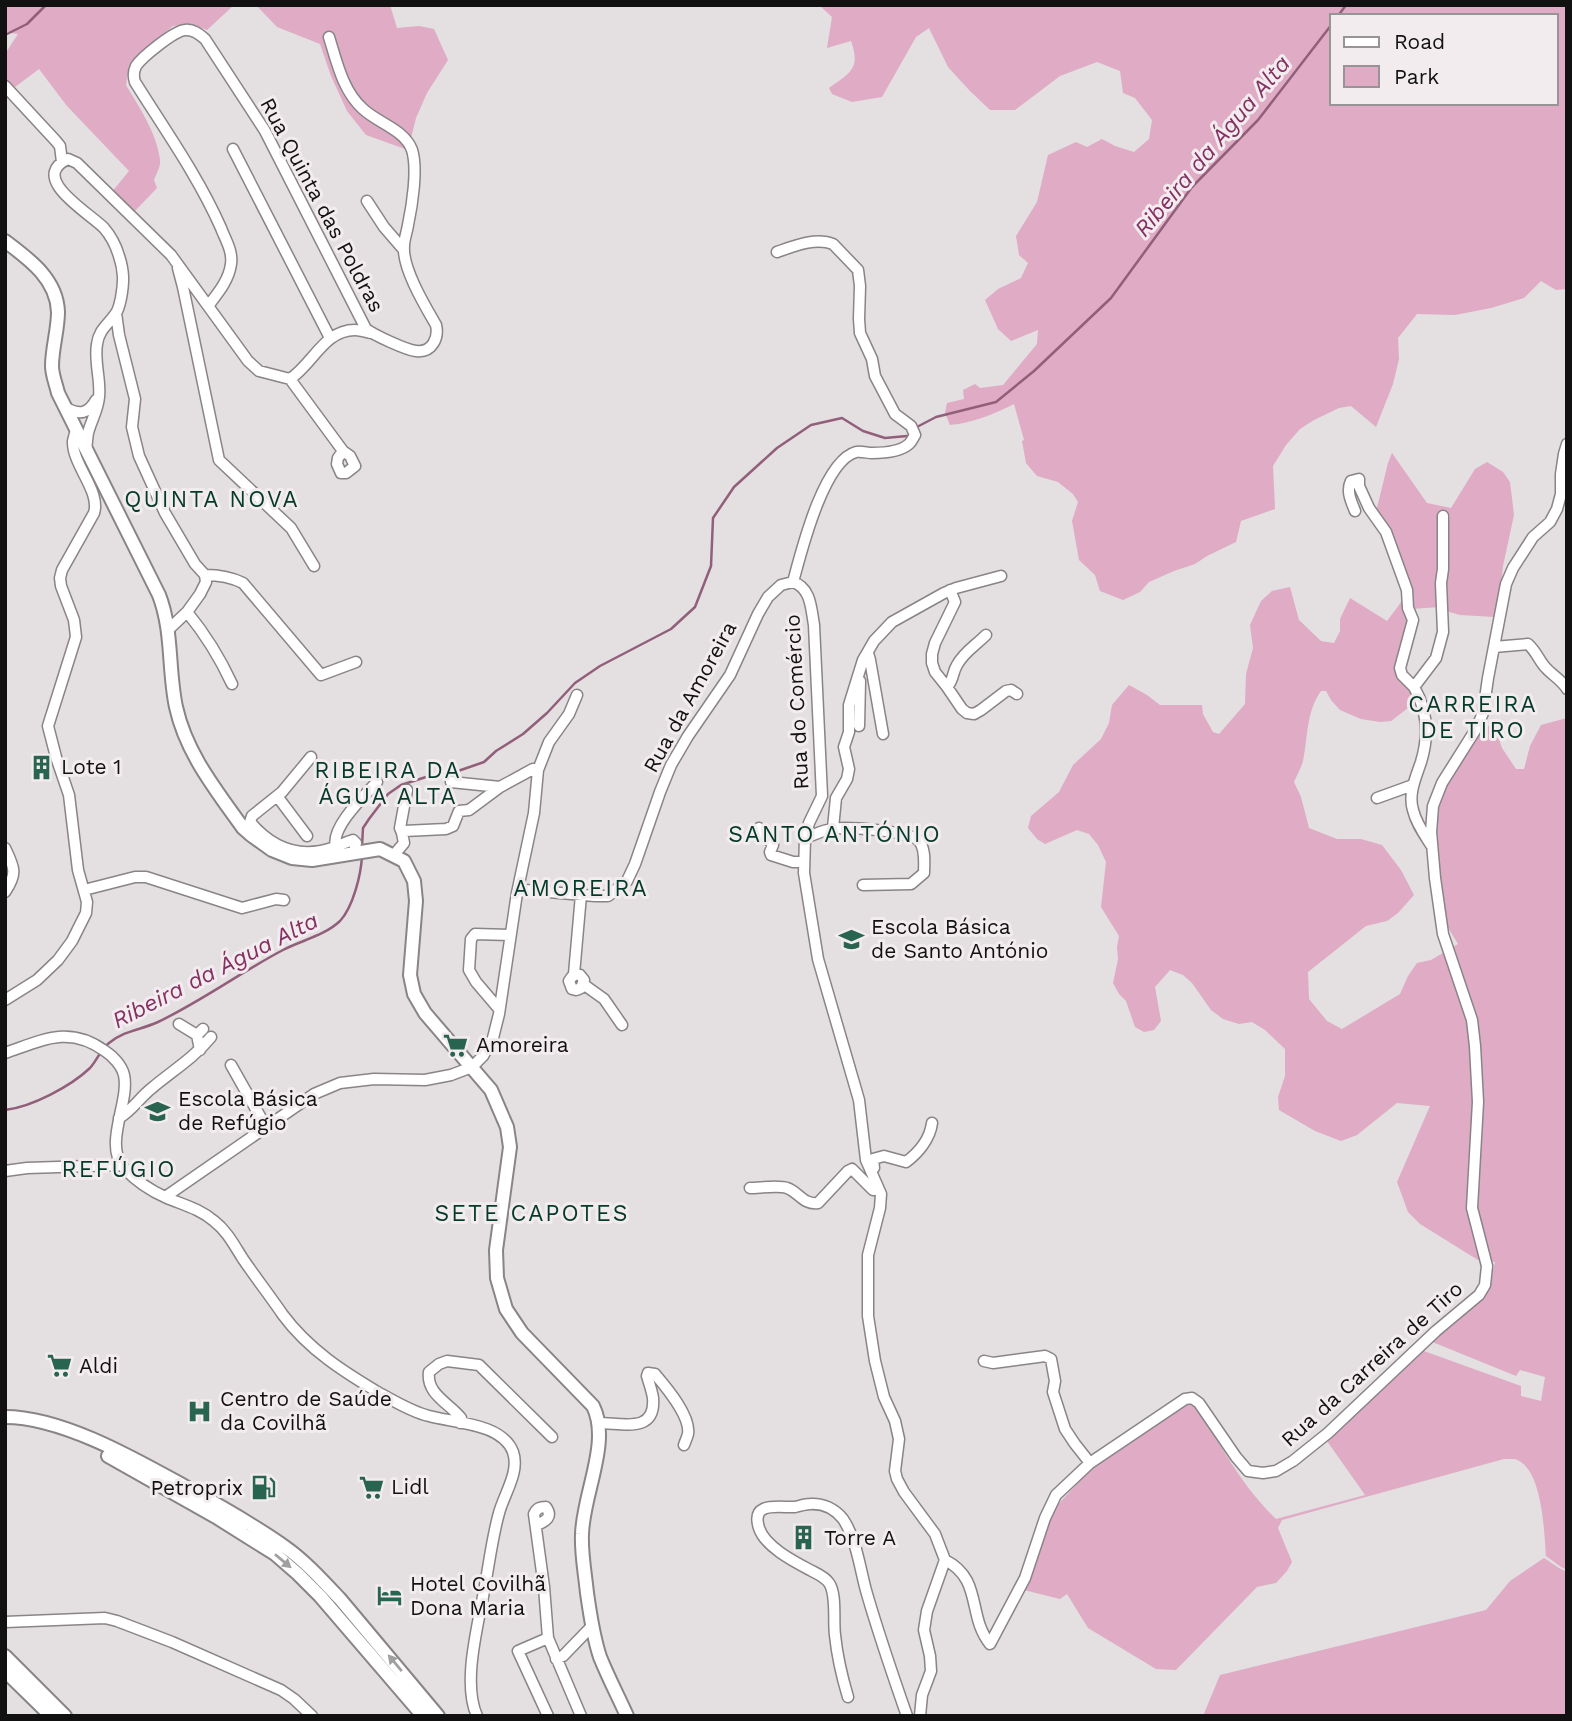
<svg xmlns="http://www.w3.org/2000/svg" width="1572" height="1721" font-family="'Work Sans',sans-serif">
	<rect width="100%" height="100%" fill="#e4dfe1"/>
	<path fill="#dfabc5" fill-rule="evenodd" d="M 5,5 L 234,5 L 207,30 L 193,25 L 173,26 L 154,42 L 129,66 L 126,85 C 139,107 157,133 160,160 C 161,166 156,174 154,180 L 157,188 L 133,213 L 111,193 L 129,171 L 67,106 L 39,69 L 15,87 L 5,79 L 5,54 L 18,34 L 5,32 Z
		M 256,5 L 390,5 L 397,28 L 419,26 L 434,29 L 448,60 L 427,93 L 416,118 L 408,150 L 366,135 L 347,111 L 331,76 L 320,44 L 277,27 Z
		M 819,5 L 1567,5 L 1567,289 L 1556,290 L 1541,281 L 1524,298 L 1491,308 L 1455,315 L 1417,314 L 1398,338 L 1399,359 L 1393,384 L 1376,427 L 1351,406 L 1339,408 L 1314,420 L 1300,429 L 1286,445 L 1273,466 L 1275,509 L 1241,521 L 1236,542 L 1207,556 L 1195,564 L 1174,571 L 1149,582 L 1140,592 L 1123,600 L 1100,591 L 1095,575 L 1079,560 L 1072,521 L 1078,502 L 1073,494 L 1058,482 L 1037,476 L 1026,463 L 1022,441 L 1024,440 L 1014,404 C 994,414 973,423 950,425 L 945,413 L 947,403 L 964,399 L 963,390 L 975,384 L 980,388 L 1003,385 L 1037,344 L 1038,330 L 1011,341 L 998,329 L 985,300 L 998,289 L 1021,278 L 1028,263 L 1019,255 L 1016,236 L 1037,202 L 1048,155 L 1076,142 L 1087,147 L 1102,139 L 1115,146 L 1134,152 L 1149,139 L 1152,120 L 1135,98 L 1123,93 L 1120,71 L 1097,62 L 1060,76 L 1015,110 L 990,110 L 970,91 L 948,67 L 929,28 L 916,37 L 882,97 L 852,102 L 832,94 L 829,88 C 850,73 861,69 851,41 L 827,48 L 832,17 ZM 1332,16 L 1556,16 L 1556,103 L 1332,103 Z
		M 1392,453 L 1427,503 L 1451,508 L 1475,469 L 1487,462 L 1503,472 L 1510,482 L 1514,515 L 1503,566 L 1500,596 L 1494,617 L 1460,615 L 1446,611 L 1445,558 L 1450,514 L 1440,515 L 1439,607 L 1412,609 L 1404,632 L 1405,633 L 1399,663 L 1419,704 L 1408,708 L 1391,721 L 1380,722 L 1361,719 L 1340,710 L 1331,700 L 1326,691 L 1321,691 C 1306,712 1308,737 1303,761 C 1301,768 1297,775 1294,782 L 1301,797 L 1309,828 L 1337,839 L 1361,839 L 1382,845 L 1401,870 L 1414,895 L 1398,913 L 1387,921 L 1366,926 L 1308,972 L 1309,999 L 1327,1021 L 1342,1029 L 1400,994 L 1408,976 L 1417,963 L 1431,960 L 1458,944 L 1444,921 L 1431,826 L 1445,779 L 1481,725 L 1495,727 L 1502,748 L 1516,769 L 1524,769 L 1530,746 L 1541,725 L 1567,718 L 1567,1570 L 1561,1567 L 1546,1556 C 1544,1532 1543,1468 1515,1459 C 1514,1459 1505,1459 1504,1459 L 1282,1520 L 1278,1528 L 1292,1562 L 1287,1571 L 1276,1583 L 1257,1587 L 1176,1670 L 1156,1669 L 1088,1628 L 1067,1594 L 1060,1599 L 1024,1590 L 1037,1561 L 1039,1542 L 1050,1513 L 1093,1467 L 1185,1405 L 1191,1403 L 1198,1408 C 1222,1448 1242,1486 1276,1519 L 1365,1495 L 1327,1441 L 1421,1350 L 1521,1386 L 1521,1396 L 1541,1401 L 1545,1377 L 1520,1370 L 1516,1376 L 1430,1341 L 1485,1297 L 1490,1283 L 1495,1262 L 1478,1260 L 1420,1224 L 1408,1212 L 1397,1182 L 1430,1106 L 1397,1103 L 1357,1135 L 1341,1141 L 1315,1131 L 1279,1110 L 1278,1097 L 1285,1076 L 1285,1049 L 1265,1030 L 1252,1022 L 1239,1024 L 1223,1019 L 1211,1010 L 1192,983 L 1183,975 L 1170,970 L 1155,987 L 1161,1021 L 1154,1030 L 1144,1032 L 1135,1027 L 1126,1001 L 1119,994 L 1113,983 L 1118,959 L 1117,947 L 1119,936 L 1101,907 L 1106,862 L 1098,845 L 1089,834 L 1077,830 L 1045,844 L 1037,839 L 1028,828 L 1031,816 L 1059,792 L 1073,765 L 1101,739 L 1109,723 L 1112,705 L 1129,685 L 1147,695 L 1160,705 L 1202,705 L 1203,714 L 1213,732 L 1219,734 L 1245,704 L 1246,674 L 1253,648 L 1250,625 L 1261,601 L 1272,591 L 1290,587 L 1299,620 L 1321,641 L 1334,643 L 1340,631 L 1340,619 L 1350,598 L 1387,621 L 1405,597 L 1397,568 L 1383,539 L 1375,516 L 1388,463 Z
		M 1544,1558 L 1559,1568 L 1567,1572 L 1567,1716 L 1203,1716 L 1220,1675 L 1486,1610 L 1510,1581 Z"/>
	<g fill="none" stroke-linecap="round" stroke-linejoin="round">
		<path stroke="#925f7a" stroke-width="2.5" d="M 1338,16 L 1346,5
			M 5,35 L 27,24 L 46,5
			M 915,428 L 936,417 L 996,402 L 1034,371 L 1111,298 L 1192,187 L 1258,120 L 1332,24
			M 362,846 L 363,828 L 369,819 L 388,794 L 401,785 L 426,777 L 458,771 L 484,762 L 496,751 L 523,734 L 547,713 L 575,683 L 600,666 L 671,629 L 695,607 L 711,566 L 713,518 L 734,487 L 777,448 L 811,425 L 842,418 L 863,431 L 885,438 L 907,436
			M 5,1110 C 32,1107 71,1086 90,1068 C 97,1060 101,1049 109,1043 C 125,1030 141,1030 158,1022 C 202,1001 241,972 283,950 C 302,940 324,936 340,921 C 353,907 361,875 362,856"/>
		<defs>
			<path id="minor" d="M 5,86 L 55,140 L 60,146 L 62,162
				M 233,149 L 330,338
				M 367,201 L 384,227 L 403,249
				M 777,252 C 794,246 816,237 833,244 L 858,270 L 860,286 L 859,319 L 860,333 L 872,359 L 875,376 L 895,414 L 911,426 L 915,435 C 913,438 912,441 909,444 C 900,452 884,453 872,453 C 868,453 860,451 856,452 C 823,461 801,553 793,582 C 811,588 811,608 814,625 L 822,796 L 809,823 L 805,838 L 804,873 L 818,959 L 859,1100 L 866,1160 L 881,1194 L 880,1208 L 868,1255 L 868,1316 L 875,1361 L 884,1397 L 895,1421 L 899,1439 L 895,1471 L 897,1479 L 904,1492 L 935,1534 L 945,1560 L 927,1611 L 924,1630 L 930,1656 L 931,1671 L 922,1695 L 920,1716
				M 178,268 L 183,287 L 219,460 L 291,528 L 314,566
				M 208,306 C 218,293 229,280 231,264 C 233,251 225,239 221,228 C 198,176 165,130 135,82 C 133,76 133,72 136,66 C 142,57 174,31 185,30 C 193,29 199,34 205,39 L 265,131 L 366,329 C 374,335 406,350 416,351 C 432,353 439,338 436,325 C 425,306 402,268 404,246 C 404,239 407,232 408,225 C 412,206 418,169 412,150 C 405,130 378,123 363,109 C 343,91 337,63 329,37
				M 116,313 L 119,335 L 135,399 L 132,427 L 139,456 L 165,513 L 195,564 L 205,575 L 206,582 L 200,594 L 187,612 L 168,630
				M 290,379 L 343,451 L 338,458 L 337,464 L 341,473 L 346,473 L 355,466 L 350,456 L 343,451
				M 66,408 C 80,415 88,414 96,400
				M 86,449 C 87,444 87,438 88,433 C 91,421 98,410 99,397 C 101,380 94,362 97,344 C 99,329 109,324 116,313 C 119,309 120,302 121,298 C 124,282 124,271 119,256 C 116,246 111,236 104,228 C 91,214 27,178 68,159 L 77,163 L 171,255 L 248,361 L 259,371 L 290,379 C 313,364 324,330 355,330 C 360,330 366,332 371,333
				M 1355,511 C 1351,501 1346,491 1351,481 L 1359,479 L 1359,486 L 1369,508 L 1386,532 L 1407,590 L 1408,608 L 1413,620 L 1400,668 L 1402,675 L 1414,687
				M 205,575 C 219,575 231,577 243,583 L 321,675 L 356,662
				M 950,590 L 955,602 L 935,643 L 932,654 L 932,663 L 935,672 L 947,687 L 962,709 L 967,713 L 974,714 L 981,710 L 1006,691 L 1011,690 L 1017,694
				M 187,612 C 205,634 220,658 232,684
				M 1494,647 L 1528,644 C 1537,652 1539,661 1546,668 C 1553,676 1561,679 1567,689
				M 868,653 L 870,660 L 883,734
				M 947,687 C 954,680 952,673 957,665 C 964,652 975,646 986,635
				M 859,726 L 860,681
				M 311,757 L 282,792 L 252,816 L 250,822 C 272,848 299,859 332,848 C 339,846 346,842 353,840 L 356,843 L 354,853
				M 451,782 L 500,787
				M 277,796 L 307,836
				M 1377,798 L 1413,785
				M 759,828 L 773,845 L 770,852 L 771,855 L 793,862 L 804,862
				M 833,828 L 836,798 L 847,779 L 849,769 L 844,747 L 849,732 L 849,705 L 863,660 L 874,641 L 892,622 L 944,593 L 956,588 L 1001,576
				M 402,833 L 400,828 L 407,790
				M 805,838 C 814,835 823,830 832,829 C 846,826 910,831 919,841 C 926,849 924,864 924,873 L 911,884 L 863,885
				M 1431,845 C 1424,834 1416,823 1413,810 C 1408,794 1416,777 1421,762 C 1429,736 1428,711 1414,687 L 1436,658 L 1443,632 L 1441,583 L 1443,569 L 1443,516
				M 336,847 C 330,828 364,796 377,782
				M 5,848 C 14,867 18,873 5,892
				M 393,856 L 404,843 L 402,833 L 404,831 L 446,829 L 453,826 L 459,811 L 469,810 L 500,787 L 533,769 L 538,770
				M 84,890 L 135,877 L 146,877 L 242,908 L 276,899 L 284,900
				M 517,893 L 534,813 L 538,770 L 549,742 L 569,714 L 577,695
				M 574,974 L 580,975 L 584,980 L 581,988 L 576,990 L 572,989 L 569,981 L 574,974 L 581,895
				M 583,984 L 604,999 L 622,1025
				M 5,1000 L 37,980 L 58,960 L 72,941 L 86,913 L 87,902 L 78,870 L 69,795 L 56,757 L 48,726 L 76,637 L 74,620 L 61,586 L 60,578 L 62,570 L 94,513 C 101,491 72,465 73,441 C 74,437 75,433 76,430
				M 499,1009 L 476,982 L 469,970 L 471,939 L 475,934 L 510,935
				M 179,1024 L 197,1035
				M 200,1050 L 197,1035 L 203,1029
				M 5,1053 C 43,1040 69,1025 105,1051 C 113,1056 122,1066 124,1075 C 130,1102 103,1144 124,1168 C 136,1181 151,1191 167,1198 C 184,1205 200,1209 214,1221 C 227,1231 234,1245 243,1259 C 256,1278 270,1296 283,1315 C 309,1350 344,1372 381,1394 C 396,1402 412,1412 429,1416 C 454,1423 502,1423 513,1452 C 520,1472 504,1494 499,1513 C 492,1538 489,1565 484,1591 C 478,1626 462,1683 477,1716
				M 231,1065 L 266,1127
				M 119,1118 C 132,1111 140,1097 152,1088 C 172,1071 194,1058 211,1037
				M 874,1168 L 873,1159 L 884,1156 L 906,1162 C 918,1153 930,1139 932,1123
				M 5,1171 L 27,1168 L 121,1165
				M 750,1188 C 759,1188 779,1185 787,1188 C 799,1192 803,1205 818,1203 L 848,1171 L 852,1169 L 873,1190 L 879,1190
				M 165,1197 L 314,1094 L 340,1083 L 374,1079 L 425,1080 L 451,1075 L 472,1067 L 483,1056 L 493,1038 L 499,1014 L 517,893 L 525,890 L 595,896 L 608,896 L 627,881 L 635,864 L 660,792 L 671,765 L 688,736 L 730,675 L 758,614 L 768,597 L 781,585 L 793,582
				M 984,1361 L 993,1363 L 1045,1356 L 1051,1359 L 1055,1381 L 1053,1392 L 1065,1429 L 1075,1444 L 1090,1463
				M 460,1423 L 461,1418 C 449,1403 426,1394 429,1372 L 439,1364 L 447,1361 L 479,1365 L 552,1437
				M 599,1423 C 622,1423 656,1434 653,1398 C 652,1391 649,1383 647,1376 L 648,1373 L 655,1374 C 666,1387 691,1416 688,1434 C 687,1438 685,1442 684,1445
				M 537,1525 C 546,1521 553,1517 546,1507 C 540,1507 537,1508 534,1514 L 544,1587 L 548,1638 L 581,1716
				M 945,1560 C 983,1579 967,1616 990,1644 L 1025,1578 L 1045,1518 L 1056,1495 L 1090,1463 L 1185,1399 L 1192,1398 L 1199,1403 L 1236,1457 L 1248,1471 L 1263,1473 L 1276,1471 L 1293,1461 L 1328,1433 L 1436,1331 L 1479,1295 L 1485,1285 L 1487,1266 L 1472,1208 L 1478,1102 L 1475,1046 L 1472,1020 L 1443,934 L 1435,878 L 1431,832 L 1433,806 L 1442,783 L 1476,729 L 1483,713 L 1488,678 L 1506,584 L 1513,568 L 1533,537 L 1550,522 L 1557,509 L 1561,494 L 1561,474 L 1564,454 L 1567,444
				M 5,1622 L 105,1618 L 117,1621 L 172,1642 L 281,1690 L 294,1699 L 312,1716
				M 548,1638 L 518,1651 L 548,1716
				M 556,1659 L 563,1656 L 592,1626
				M 848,1697 C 842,1677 837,1655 835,1635 C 833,1621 837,1594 829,1583 C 825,1577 818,1574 812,1571 C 795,1562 765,1547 759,1528 C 750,1500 781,1508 795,1507 C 800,1506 805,1504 810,1504 C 823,1503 835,1509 843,1519 C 857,1540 860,1570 867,1594 C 879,1635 893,1676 907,1716"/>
			<path id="major" d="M 5,241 C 29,259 57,279 58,312 C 58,330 52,348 52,366 C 52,375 56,384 58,393 L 159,595 C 173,631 168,670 176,707 C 186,753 216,790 243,828 L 251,835 L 272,850 L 292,858 L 312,860 L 380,849 L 404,861 L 414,881 L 416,901 L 410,975 L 414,994 L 425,1013 L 491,1090 L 507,1127 L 510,1147 L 496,1250 L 497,1278 L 506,1309 L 522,1333 L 593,1406 C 611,1442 583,1494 582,1534 C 581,1553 585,1573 587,1593 C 590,1614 593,1636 600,1657 C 608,1677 618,1696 627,1716
				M 5,1417 C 62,1417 135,1459 184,1486 C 218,1505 253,1524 285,1547 C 305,1561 323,1581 340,1599 L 438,1716
				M 108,1456 L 216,1517 L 275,1554 L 298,1574 L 320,1596 L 423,1716
				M 5,1656 L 65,1716
				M 5,1671 L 51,1716"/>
		</defs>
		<use href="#minor" stroke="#898487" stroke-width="13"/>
		<use href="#major" stroke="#898487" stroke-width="16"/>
		<use href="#minor" stroke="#fff" stroke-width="10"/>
		<use href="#major" stroke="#fff" stroke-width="12"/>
	</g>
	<defs><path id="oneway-solid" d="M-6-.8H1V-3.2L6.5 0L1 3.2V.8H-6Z" transform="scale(1.75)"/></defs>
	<g fill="#a0a0a0">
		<use href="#oneway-solid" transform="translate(283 1561) rotate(40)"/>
		<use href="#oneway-solid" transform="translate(395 1663) rotate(-130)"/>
	</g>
	<defs>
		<symbol id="building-bare" viewBox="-9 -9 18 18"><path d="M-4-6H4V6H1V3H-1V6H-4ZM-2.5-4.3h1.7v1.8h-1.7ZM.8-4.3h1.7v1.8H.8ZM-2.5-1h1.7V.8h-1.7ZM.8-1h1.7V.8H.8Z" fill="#28644f" stroke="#f2ecef" stroke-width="2.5" paint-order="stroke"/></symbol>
		<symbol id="school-bare" viewBox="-9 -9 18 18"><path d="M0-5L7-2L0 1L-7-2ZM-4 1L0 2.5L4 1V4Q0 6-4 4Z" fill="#28644f" stroke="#f2ecef" stroke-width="2.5" paint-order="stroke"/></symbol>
		<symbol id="supermarket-bare" viewBox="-9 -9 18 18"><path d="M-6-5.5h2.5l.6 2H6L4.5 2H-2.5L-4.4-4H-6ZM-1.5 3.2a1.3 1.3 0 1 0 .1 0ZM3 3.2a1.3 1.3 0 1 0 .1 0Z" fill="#28644f" stroke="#f2ecef" stroke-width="2.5" paint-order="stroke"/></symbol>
		<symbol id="hospital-bare" viewBox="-9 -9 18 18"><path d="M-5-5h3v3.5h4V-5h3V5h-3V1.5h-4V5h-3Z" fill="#28644f" stroke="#f2ecef" stroke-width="2.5" paint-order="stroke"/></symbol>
		<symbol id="fuel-bare" viewBox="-9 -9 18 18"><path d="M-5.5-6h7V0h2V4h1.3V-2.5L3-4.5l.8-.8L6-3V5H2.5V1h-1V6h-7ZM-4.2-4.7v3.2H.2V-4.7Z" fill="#28644f" stroke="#f2ecef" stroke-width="2.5" paint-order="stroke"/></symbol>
		<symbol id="hotel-bare" viewBox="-9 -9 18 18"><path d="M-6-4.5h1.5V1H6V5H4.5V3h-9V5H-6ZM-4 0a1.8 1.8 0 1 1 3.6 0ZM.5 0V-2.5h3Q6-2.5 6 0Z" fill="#28644f" stroke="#f2ecef" stroke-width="2.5" paint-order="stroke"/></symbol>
	</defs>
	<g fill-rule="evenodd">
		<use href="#building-bare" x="24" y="750" width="35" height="35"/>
		<use href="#school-bare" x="834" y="922" width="35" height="35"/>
		<use href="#supermarket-bare" x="438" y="1028" width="35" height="35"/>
		<use href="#school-bare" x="140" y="1094" width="35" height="35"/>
		<use href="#supermarket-bare" x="42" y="1348" width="35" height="35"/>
		<use href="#hospital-bare" x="182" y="1394" width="35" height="35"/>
		<use href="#supermarket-bare" x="354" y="1470" width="35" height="35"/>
		<use href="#fuel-bare" x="246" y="1470" width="35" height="35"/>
		<use href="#building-bare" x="786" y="1520" width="35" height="35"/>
		<use href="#hotel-bare" x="372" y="1578" width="35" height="35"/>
	</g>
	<g text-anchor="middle" stroke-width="6" stroke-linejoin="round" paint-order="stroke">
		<g font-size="21" fill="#121111" stroke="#f2ecef">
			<text transform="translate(322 205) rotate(62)" y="7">Rua Quinta das Poldras</text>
			<text transform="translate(690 697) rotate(-61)" y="7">Rua da Amoreira</text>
			<text transform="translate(797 702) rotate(-93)" y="7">Rua do Comércio</text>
			<text transform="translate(1372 1364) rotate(-42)" y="7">Rua da Carreira de Tiro</text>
		</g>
		<g font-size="21" fill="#121111" stroke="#f2ecef" text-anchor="start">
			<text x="61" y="774">Lote 1</text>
			<text x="871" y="934">Escola Básica<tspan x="871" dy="24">de Santo António</tspan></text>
			<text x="476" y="1052">Amoreira</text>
			<text x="178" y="1106">Escola Básica<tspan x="178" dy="24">de Refúgio</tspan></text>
			<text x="79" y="1373">Aldi</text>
			<text x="220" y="1406">Centro de Saúde<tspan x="220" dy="24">da Covilhã</tspan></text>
			<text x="391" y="1494">Lidl</text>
			<text x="243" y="1495" text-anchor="end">Petroprix</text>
			<text x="824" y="1545">Torre A</text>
			<text x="410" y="1591">Hotel Covilhã<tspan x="410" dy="24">Dona Maria</tspan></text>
		</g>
		<g font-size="23" font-style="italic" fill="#853062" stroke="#f2ecef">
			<text transform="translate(1212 146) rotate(-50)" y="8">Ribeira da Água Alta</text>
			<text transform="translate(215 970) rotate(-27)" y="8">Ribeira da Água Alta</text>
		</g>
		<g font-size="23" letter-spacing="2" fill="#053a2a" stroke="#f2ecef">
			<text x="212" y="507">QUINTA NOVA</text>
			<text x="1473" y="712">CARREIRA<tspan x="1473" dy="26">DE TIRO</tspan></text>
			<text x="388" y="778">RIBEIRA DA<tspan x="388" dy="26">ÁGUA ALTA</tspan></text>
			<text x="835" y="842">SANTO ANTÓNIO</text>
			<text x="581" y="896">AMOREIRA</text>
			<text x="119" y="1177">REFÚGIO</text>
			<text x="532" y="1221">SETE CAPOTES</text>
		</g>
	</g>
	<rect width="1572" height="1721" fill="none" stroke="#121111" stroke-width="14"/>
	<rect x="1330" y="14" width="228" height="91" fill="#f2ecef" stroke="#989496" stroke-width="2"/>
	<rect x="1344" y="37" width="35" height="10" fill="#ffffff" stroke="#989496" stroke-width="2"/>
	<text x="1394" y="49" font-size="21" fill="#121111">Road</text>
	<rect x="1344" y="66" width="35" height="21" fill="#dfabc5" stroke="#989496" stroke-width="2"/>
	<text x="1394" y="84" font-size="21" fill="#121111">Park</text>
</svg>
